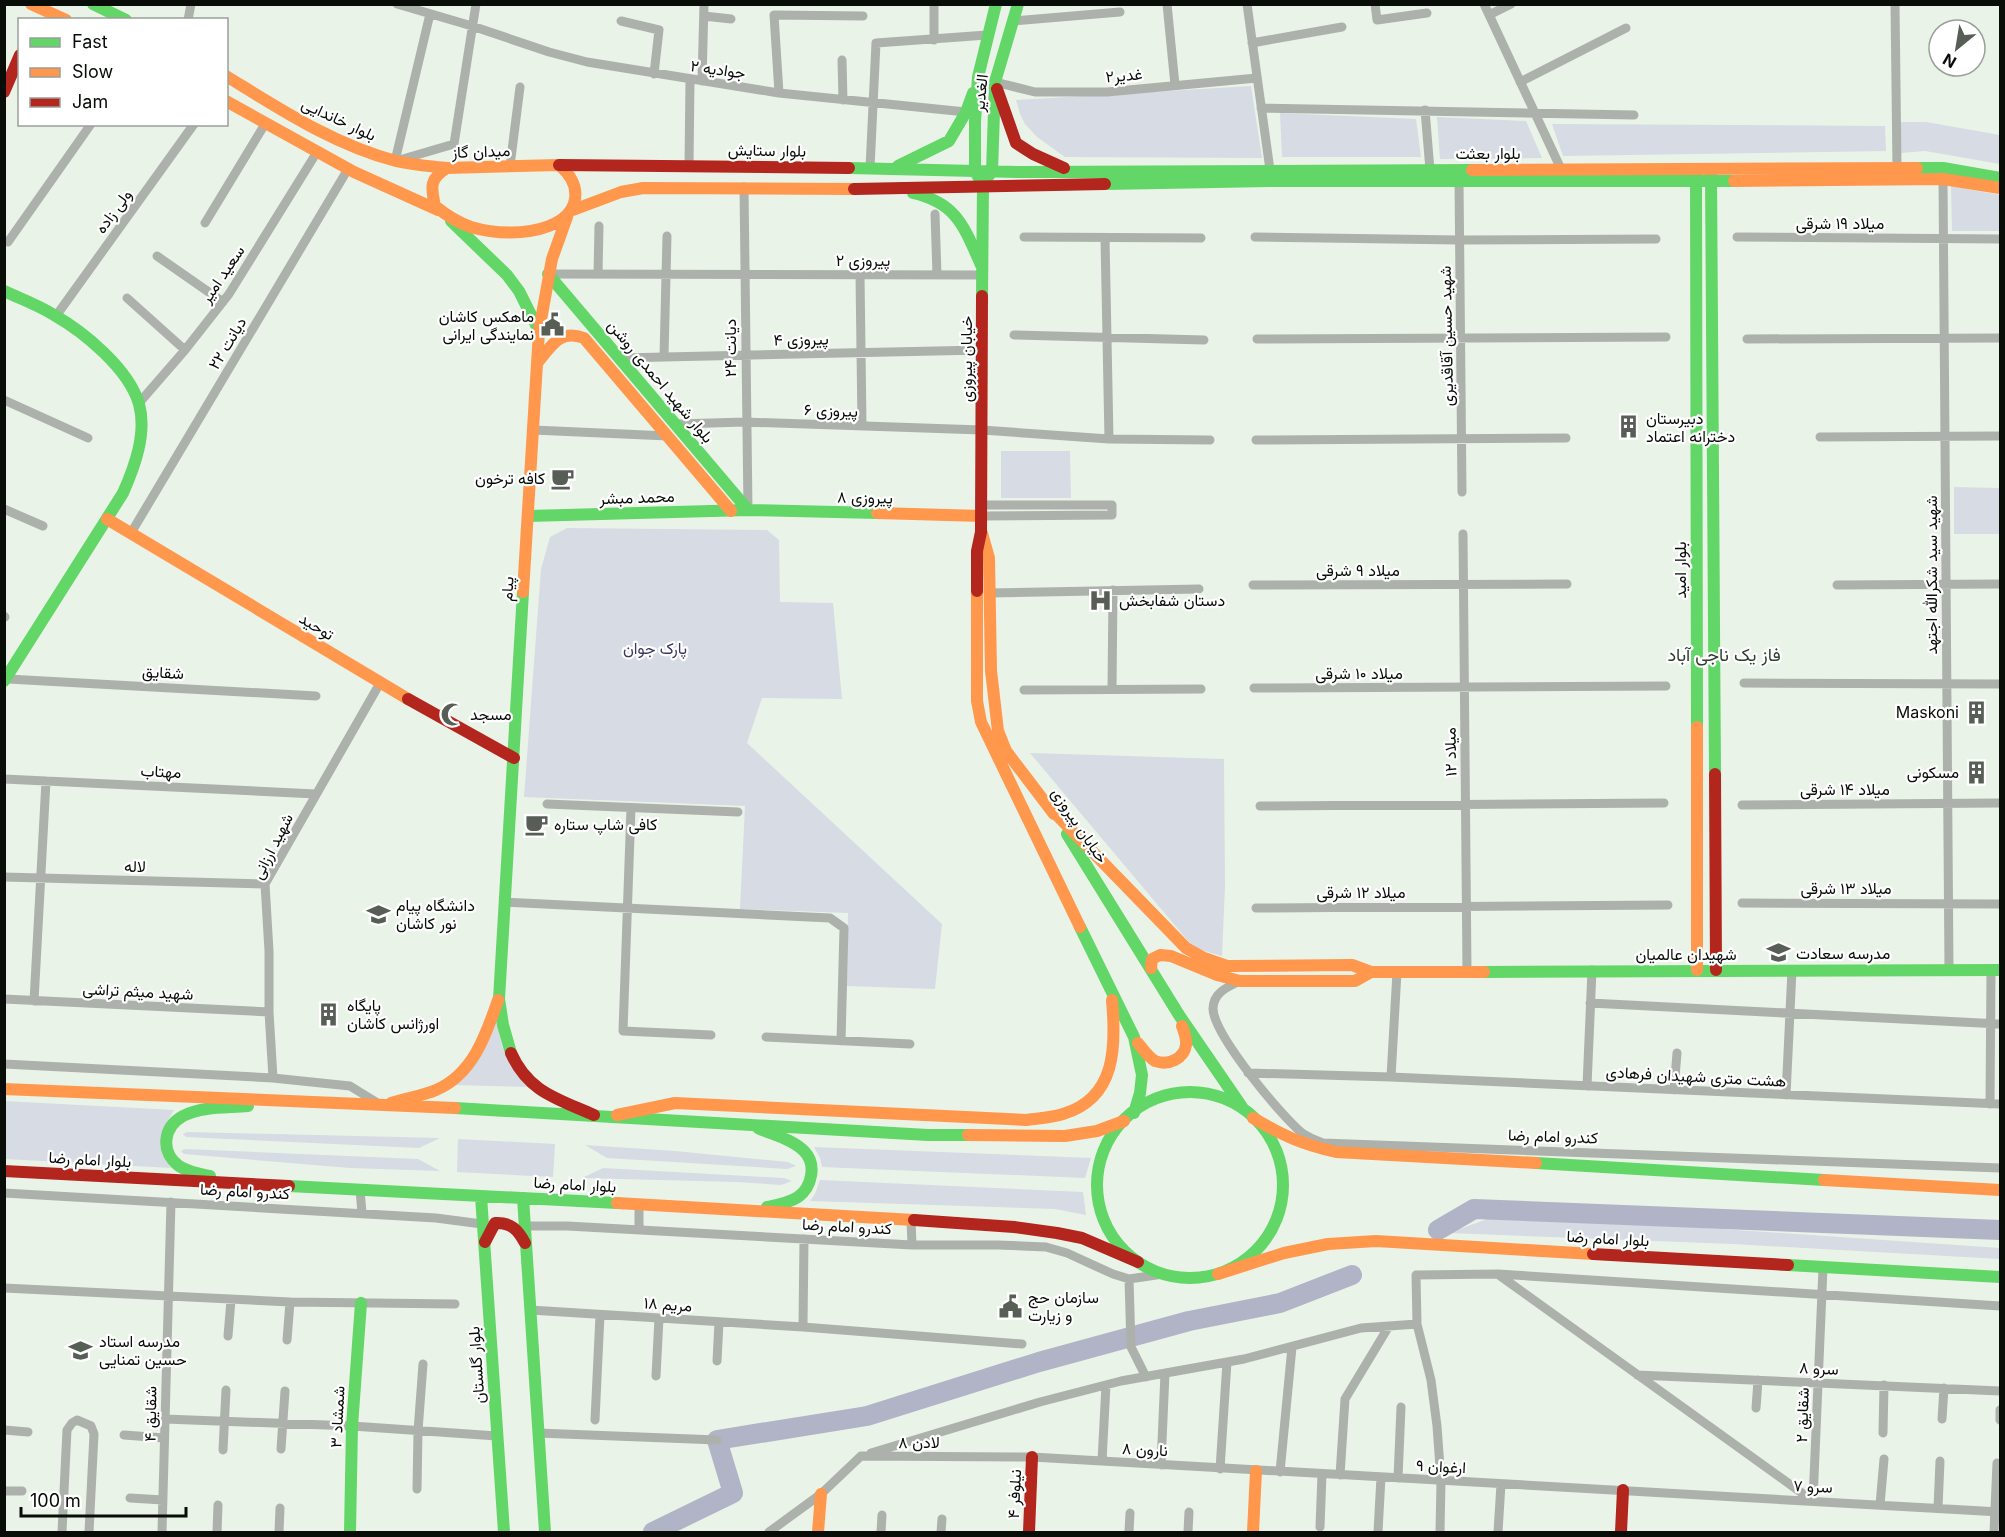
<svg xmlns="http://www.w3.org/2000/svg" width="2005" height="1537" font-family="Inter,Vazirmatn,sans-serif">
	<rect width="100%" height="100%" fill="#eaf3e8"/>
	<path fill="#d7dbe4" d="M 1251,86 L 1262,158 L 1065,157 L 1037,137 L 1025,124 L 1020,114 L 1016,100 Z
		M 1280,113 L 1416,119 L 1421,157 L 1282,157 Z
		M 1437,117 L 1526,121 L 1542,158 L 1440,159 Z
		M 1901,122 L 1926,122 L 2000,135 L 2000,164 L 1925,151 L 1901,153 Z
		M 1552,124 L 1885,126 L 1886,151 L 1563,156 Z
		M 1951,186 L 2000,195 L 2000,231 L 1952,231 Z
		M 1001,451 L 1070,451 L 1071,498 L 1001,498 Z
		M 1954,487 L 2000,488 L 2000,534 L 1954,534 Z
		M 567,528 L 767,530 L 779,540 L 780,602 L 833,603 L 842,699 L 762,698 L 747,743 L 942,924 L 935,989 L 847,986 L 848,913 L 740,909 L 745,806 L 524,797 L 541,569 L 550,537 Z
		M 1030,753 L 1224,759 L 1225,886 L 1222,956 L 1194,948 Z
		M 497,1014 C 499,1046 506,1063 527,1087 L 453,1085 Z
		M 4,1101 L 174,1110 C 161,1131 154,1148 171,1168 L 5,1159 Z
		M 187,1132 L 440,1138 L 419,1148 L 186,1137 L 183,1134 Z
		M 458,1139 L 555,1144 L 553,1177 L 457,1172 Z
		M 585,1145 L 675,1151 L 788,1162 L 796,1166 L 787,1169 L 607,1158 Z
		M 814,1147 L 1091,1158 L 1085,1178 L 822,1167 L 820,1158 Z
		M 185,1149 L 418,1159 L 440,1171 L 350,1168 L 184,1154 L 181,1151 Z
		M 603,1168 L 784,1178 L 792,1181 L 781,1185 L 736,1182 L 582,1178 Z
		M 820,1180 L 1083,1192 L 1086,1215 L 1055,1209 L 810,1201 L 815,1194 Z
		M 1501,1214 L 2000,1248 L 2000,1259 L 1733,1244 L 1449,1233 Z"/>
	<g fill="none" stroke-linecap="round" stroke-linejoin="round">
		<path stroke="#b1b4c6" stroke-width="20" d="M 1438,1230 L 1474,1209 L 2000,1230
			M 653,1532 L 733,1493 L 717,1440 L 867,1416 L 1039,1362 L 1189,1321 L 1280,1303 L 1352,1275"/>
		<path stroke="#adb1ac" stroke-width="9" d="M 397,4 L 472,26 L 549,52 L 587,62 L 779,93 L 966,112
			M 1167,4 L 1175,85
			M 1247,4 L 1270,170
			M 1375,4 L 1377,20 L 1427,13
			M 1484,4 L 1561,169
			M 1895,4 L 1897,168
			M 1489,15 L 1511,4
			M 704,16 L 731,19
			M 188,20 L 191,4
			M 621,21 L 659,30 L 654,74
			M 1013,21 L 1120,12
			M 934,40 L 934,4
			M 1252,43 L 1342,27
			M 842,60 L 843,100
			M 702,81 L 704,4
			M 995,82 L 1035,92 L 1107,92 L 1257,78
			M 1520,82 L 1626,28
			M 779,93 L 774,15 L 863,16
			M 1261,108 L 1634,115
			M 1425,110 L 1430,170
			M 395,161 L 430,14
			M 396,161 L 454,144 L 476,4
			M 510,166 L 520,87
			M 689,166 L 690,79
			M 870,168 L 876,43 L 987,35
			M 1943,179 L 1949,970
			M 1459,180 L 1462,492
			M 744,187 L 748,510
			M 935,214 L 937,275
			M 205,223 L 265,124
			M 1024,237 L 1201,238
			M 1255,237 L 1460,240 L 1656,239
			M 1737,237 L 2000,239
			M 1105,238 L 1109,439
			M 8,242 L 91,124
			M 157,256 L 223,302
			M 548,274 L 982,275
			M 598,274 L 599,226
			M 860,275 L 862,426
			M 127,298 L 185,350
			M 56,316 L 194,124
			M 1014,335 L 1204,340
			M 1257,339 L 1666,337
			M 1747,339 L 2000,338
			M 664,356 L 667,236
			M 620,358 L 982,350
			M 4,400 L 88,438
			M 139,403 L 185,350 L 229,294 L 317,152
			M 677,424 L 745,422 L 982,430 L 1109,439 L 1210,440
			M 533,430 L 668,436
			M 1820,437 L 2000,436
			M 1256,440 L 1566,438
			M 4,509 L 43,526
			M 982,516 L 1112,515 L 1112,505 L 982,505
			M 131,533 L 348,169
			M 1463,534 L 1467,971
			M 1253,585 L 1567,584
			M 1837,585 L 2000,584
			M 989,593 L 1199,589
			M 4,616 L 5,617
			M 8,679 L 316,696
			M 1744,683 L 2000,684
			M 1254,688 L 1666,686
			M 1112,689 L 1113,590
			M 1024,690 L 1201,689
			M 4,779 L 316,794
			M 547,804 L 738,812
			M 1742,805 L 2000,803
			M 1260,806 L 1664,803
			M 631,808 L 623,1031 L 711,1035
			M 4,877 L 265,884
			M 505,902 L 830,918 L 844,928 L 841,1041
			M 1742,903 L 2000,904
			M 1256,908 L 1668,905
			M 1240,981 C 1227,987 1213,993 1213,1009 C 1214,1035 1281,1116 1302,1133 C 1309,1138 1315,1140 1323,1143 L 2000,1168
			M 4,999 L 269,1012
			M 34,1001 L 46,781
			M 1590,1003 L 2000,1024
			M 766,1037 L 910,1044
			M 4,1064 L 273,1078 L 350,1086 L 376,1102
			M 1248,1073 L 1391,1077 L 2000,1104
			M 1391,1077 L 1397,972
			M 273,1078 L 269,1012 L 269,951 L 265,884 L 380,683
			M 1587,1086 L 1592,970
			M 1674,1090 L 1677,1053
			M 1786,1095 L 1792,970
			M 1990,1104 L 1991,970
			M 360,1190 L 362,1213
			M 4,1193 L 436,1218 L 482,1224
			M 911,1220 L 912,1245
			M 524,1226 L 567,1226 L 912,1245 L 998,1245 L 1046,1247 L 1067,1253 L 1113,1274 L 1129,1279 L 1163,1274
			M 639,1230 L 639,1204
			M 1499,1275 L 1813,1501
			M 1129,1279 L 1131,1347 L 1146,1377
			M 4,1288 L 290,1302 L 455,1304
			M 530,1310 L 803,1327 L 1022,1344
			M 803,1327 L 804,1239
			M 228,1336 L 231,1300
			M 287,1340 L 290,1302
			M 717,1361 L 719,1322
			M 1637,1375 L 2000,1391
			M 656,1376 L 659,1318
			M 1756,1408 L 1758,1380
			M 165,1419 L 352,1426 L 497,1436
			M 1942,1419 L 1944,1388
			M 595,1420 L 600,1315
			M 2000,1420 L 2000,1410
			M 4,1430 L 28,1432
			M 538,1433 L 717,1440
			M 1883,1433 L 1884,1385
			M 124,1435 L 164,1438
			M 281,1449 L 285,1391
			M 223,1450 L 226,1390
			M 871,1453 L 1040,1402 L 1121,1381 L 1244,1359 L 1361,1328 L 1417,1324
			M 1102,1461 L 1106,1385
			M 1161,1465 L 1165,1373
			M 1220,1469 L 1227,1362
			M 1280,1472 L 1292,1347
			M 1340,1475 L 1345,1399 L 1389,1326
			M 1398,1478 L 1401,1407
			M 417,1489 L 418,1431 L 423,1364
			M 4,1491 L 22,1491
			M 130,1498 L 163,1500
			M 1813,1501 L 1823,1268
			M 1880,1505 L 1884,1459
			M 1938,1508 L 1940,1461
			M 1320,1527 L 1322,1474
			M 62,1532 L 67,1430 L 72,1423 L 77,1420 L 91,1426 L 94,1434 L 89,1532
			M 162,1532 L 171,1202
			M 217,1532 L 218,1505
			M 279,1532 L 280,1508
			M 769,1532 L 821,1494 L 861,1456 L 1032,1457 L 2000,1512
			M 881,1532 L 882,1515
			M 941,1532 L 942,1519
			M 1129,1532 L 1130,1513
			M 1188,1532 L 1189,1512
			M 1378,1532 L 1381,1477
			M 1440,1532 L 1441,1481 L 1437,1426 L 1431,1380 L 1417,1324 L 1416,1275 L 1498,1274 L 2000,1306
			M 1498,1532 L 1501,1484
			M 1994,1532 L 1997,1463"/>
		<path stroke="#63d668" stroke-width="12" d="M 93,4 L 126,20
			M 898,166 L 949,141 L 966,112 L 973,93
			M 849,168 L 1020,172 L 1472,170
			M 1917,168 L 1943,168 L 2000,178
			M 1711,173 L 1715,774
			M 1696,174 L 1697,727
			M 988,177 L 992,171 L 995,82 L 1018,4
			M 1105,184 L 1270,181 L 1734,181
			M 913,193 C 957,203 964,227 981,265
			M 451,221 L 507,275 L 519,291 L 539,331
			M 548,274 L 748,510
			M 4,291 C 21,299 38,305 54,315 C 84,332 129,369 139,404 C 147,433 135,466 123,493 L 4,681
			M 982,296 L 983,186 L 975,171 L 975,122 L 978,77 L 996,4
			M 528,516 L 748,510 L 877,513
			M 1067,834 L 1179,1015 L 1242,1107
			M 1080,927 L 1134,1037 L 1142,1075 L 1140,1093 L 1134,1113
			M 1484,972 L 2000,970
			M 511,1053 L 503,1025 L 499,999 L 523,592
			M1097 1185a93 93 0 1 1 186 0a93 93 0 1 1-186 0Z
			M 455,1108 L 928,1135 L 968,1135
			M 758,1128 C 773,1135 792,1139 804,1151 C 817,1164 812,1187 798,1197 C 789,1203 777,1205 767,1207
			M 1536,1163 L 1824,1180
			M 210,1176 C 200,1174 188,1172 179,1166 C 160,1152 163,1127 183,1116 C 203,1106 227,1108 248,1106
			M 289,1186 L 617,1203
			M 481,1196 L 504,1532
			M 523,1198 L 545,1532
			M 1788,1265 L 2000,1277
			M 350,1532 L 352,1426 L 361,1303"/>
		<path stroke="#ff974d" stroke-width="12" d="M 31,4 L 66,20
			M 226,76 C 280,109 334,145 396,161 C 413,165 430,166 447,168
			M 226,101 L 354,172 L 438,210
			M 559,165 C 584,186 580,214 549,226 C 526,235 494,234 471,227 C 456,222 446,215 435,206 C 431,187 429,179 447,168 Z
			M 1472,170 L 1917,168
			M 1734,181 L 1943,179 L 2000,188
			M 573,210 L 621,192 L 643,188 L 854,189
			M 538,362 C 552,345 560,329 584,338 L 731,511
			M 877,513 L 982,516
			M 107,519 L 408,699
			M 982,533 L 989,558 L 991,671 L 998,731 L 1006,751 L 1054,814
			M 977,591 L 977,701 L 981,722 L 1080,927
			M 523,592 L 539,331 L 552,259 L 567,217
			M 1697,727 L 1697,970
			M 1049,807 L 1186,948 L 1204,958 L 1227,966 L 1352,965 L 1371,972 L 1484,972
			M 1151,968 L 1152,959 L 1160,955 L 1171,956 L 1217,975 L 1240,981 L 1355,981 L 1371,972
			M 1138,1043 C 1143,1049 1148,1057 1155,1061 C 1168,1066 1184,1059 1186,1045 C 1187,1039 1184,1032 1182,1026
			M 4,1089 L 455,1108
			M 391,1103 C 406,1098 422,1096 436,1090 C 473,1074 486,1035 498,1000
			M 617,1115 L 675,1103 L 1026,1120 C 1038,1118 1051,1118 1063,1114 C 1117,1098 1116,1045 1112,1000
			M 1253,1118 C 1284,1136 1301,1144 1336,1152 L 1536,1163
			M 968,1135 L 1065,1136 L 1097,1131 L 1124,1121
			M 1824,1180 L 2000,1190
			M 617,1203 L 914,1220
			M 1218,1274 L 1284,1253 L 1328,1244 L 1376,1241 L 1593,1254
			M 818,1532 L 821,1494
			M 1253,1532 L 1256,1471"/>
		<path stroke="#b3261e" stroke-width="12" d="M 997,89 L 1016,143 L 1033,154 L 1064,168
			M 4,92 L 20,55
			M 559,165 L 849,168
			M 854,189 L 1105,184
			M 977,591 L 977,551 L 981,532 L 982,296
			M 408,699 L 514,758
			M 1715,774 L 1716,970
			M 511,1053 C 528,1092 558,1099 594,1115
			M 4,1171 L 289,1186
			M 914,1220 L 1014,1227 L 1057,1233 L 1082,1238 L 1138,1262
			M 485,1242 L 495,1223 C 511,1222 518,1230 525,1243
			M 1593,1254 L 1788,1265
			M 1029,1532 L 1032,1457
			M 1621,1532 L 1623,1490"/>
	</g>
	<defs>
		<symbol id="civic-bare" viewBox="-9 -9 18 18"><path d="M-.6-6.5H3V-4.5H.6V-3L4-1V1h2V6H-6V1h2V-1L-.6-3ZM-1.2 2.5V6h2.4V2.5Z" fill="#575e56" stroke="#fff" stroke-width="2.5" paint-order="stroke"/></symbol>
		<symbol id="building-bare" viewBox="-9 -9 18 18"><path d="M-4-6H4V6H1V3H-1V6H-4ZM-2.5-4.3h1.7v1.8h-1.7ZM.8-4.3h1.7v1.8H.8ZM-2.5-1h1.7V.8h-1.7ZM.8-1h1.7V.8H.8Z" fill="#575e56" stroke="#fff" stroke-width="2.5" paint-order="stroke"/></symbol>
		<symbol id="cafe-bare" viewBox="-9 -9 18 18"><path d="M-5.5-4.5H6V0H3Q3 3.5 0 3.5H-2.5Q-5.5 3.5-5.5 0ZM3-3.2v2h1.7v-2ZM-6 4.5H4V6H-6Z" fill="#575e56" stroke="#fff" stroke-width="2.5" paint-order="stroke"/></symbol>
		<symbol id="hospital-bare" viewBox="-9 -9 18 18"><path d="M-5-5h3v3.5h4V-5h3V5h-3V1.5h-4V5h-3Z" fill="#575e56" stroke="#fff" stroke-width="2.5" paint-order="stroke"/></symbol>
		<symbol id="mosque-bare" viewBox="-9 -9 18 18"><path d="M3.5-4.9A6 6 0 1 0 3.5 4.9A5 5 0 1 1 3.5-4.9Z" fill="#575e56" stroke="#fff" stroke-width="2.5" paint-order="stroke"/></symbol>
		<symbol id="university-bare" viewBox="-9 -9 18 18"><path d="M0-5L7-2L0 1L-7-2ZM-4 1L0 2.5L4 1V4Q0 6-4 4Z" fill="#575e56" stroke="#fff" stroke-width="2.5" paint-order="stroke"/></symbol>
		<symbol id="school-bare" viewBox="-9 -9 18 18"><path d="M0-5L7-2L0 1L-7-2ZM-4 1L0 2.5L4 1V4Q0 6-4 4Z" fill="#575e56" stroke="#fff" stroke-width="2.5" paint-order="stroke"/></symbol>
	</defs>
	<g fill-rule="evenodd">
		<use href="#civic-bare" x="536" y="308" width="33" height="33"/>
		<use href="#building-bare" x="1612" y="410" width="33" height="33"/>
		<use href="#cafe-bare" x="546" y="462" width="33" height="33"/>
		<use href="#hospital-bare" x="1084" y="584" width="33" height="33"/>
		<use href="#building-bare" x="1960" y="696" width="33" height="33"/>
		<use href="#mosque-bare" x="436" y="698" width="33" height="33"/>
		<use href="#building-bare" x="1960" y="756" width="33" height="33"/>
		<use href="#cafe-bare" x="520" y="808" width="33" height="33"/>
		<use href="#university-bare" x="362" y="898" width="33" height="33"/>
		<use href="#school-bare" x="1762" y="936" width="33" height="33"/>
		<use href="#building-bare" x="312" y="998" width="33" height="33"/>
		<use href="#civic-bare" x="994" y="1290" width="33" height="33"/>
		<use href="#school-bare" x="64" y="1334" width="33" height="33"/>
	</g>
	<g text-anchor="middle" stroke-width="4.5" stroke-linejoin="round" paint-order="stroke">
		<g font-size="16" fill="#080d08" stroke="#fff">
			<text transform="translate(718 69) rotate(8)" y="6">جوادیه ۲</text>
			<text transform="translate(1124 75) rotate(-5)" y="6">غدیر۲</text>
			<text transform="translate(980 93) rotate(-84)" y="6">الغدیر</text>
			<text transform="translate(339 119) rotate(25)" y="6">بلوار خاندایی</text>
			<text transform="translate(767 150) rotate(1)" y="6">بلوار ستایش</text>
			<text transform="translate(481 151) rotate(-2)" y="6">میدان گاز</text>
			<text x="1488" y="159">بلوار بعثت</text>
			<text transform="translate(113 211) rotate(-54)" y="6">ولی زاده</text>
			<text x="1840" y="229">میلاد ۱۹ شرقی</text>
			<text x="863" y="266">پیروزی ۲</text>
			<text transform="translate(222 274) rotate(-56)" y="6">سعید امیر</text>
			<text transform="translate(1446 336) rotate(-91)" y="6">شهید حسین آقاقدیری</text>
			<text transform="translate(801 339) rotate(-1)" y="6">پیروزی ۴</text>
			<text transform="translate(227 343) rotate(-59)" y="6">دیانت ۲۲</text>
			<text transform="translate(730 348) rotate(-90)" y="6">دیانت ۲۴</text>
			<text transform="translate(966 359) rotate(-90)" y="6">خیابان پیروزی</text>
			<text transform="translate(661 381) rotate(50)" y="6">بلوار شهید احمدی روشن</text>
			<text transform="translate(831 410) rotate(2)" y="6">پیروزی ۶</text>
			<text transform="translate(637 497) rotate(-2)" y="6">محمد مبشر</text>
			<text transform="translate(865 497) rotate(1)" y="6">پیروزی ۸</text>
			<text x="1358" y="576">میلاد ۹ شرقی</text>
			<text transform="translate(1680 570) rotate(-90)" y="6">بلوار امید</text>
			<text transform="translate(1931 575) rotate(-90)" y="6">شهید سید شکرالله اجتهد</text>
			<text transform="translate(507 589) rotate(-87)" y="6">پیام</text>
			<text transform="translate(317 626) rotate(31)" y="6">توحید</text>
			<text transform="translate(163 672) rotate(3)" y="6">شقایق</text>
			<text x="1359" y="679">میلاد ۱۰ شرقی</text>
			<text transform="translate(1450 752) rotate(-91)" y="6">میلاد ۱۲</text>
			<text transform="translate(161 771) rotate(3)" y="6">مهتاب</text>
			<text x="1845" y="795">میلاد ۱۴ شرقی</text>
			<text transform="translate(1080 825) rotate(56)" y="6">خیابان پیروزی</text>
			<text transform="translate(272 846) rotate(-63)" y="6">شهید ارزانی</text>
			<text transform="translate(135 866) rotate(1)" y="6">لاله</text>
			<text x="1846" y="894">میلاد ۱۳ شرقی</text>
			<text x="1361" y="898">میلاد ۱۲ شرقی</text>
			<text x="1686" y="960">شهیدان عالمیان</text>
			<text transform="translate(138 991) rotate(3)" y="6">شهید میثم تراشی</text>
			<text transform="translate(1696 1076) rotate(3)" y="6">هشت متری شهیدان فرهادی</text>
			<text transform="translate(1553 1136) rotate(2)" y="6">کندرو امام رضا</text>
			<text transform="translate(90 1159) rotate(3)" y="6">بلوار امام رضا</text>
			<text transform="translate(575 1184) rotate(3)" y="6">بلوار امام رضا</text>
			<text transform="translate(245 1191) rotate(3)" y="6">کندرو امام رضا</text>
			<text transform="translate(847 1226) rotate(3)" y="6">کندرو امام رضا</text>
			<text transform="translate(1608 1238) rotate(3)" y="6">بلوار امام رضا</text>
			<text transform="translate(668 1304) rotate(4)" y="6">مریم ۱۸</text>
			<text transform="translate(476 1365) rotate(-94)" y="6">بلوار گلستان</text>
			<text transform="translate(1819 1368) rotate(3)" y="6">سرو ۸</text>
			<text transform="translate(150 1414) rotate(-89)" y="6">شقایق ۴</text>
			<text transform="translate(1802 1415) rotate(-88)" y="6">شقایق ۲</text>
			<text transform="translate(337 1417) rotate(-87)" y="6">شمشاد ۳</text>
			<text x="919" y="1448">لادن ۸</text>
			<text transform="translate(1145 1449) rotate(3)" y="6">نارون ۸</text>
			<text transform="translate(1441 1466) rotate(3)" y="6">ارغوان ۹</text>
			<text transform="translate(1813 1486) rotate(3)" y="6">سرو ۷</text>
			<text transform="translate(1014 1494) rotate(-87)" y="6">نیلوفر ۴</text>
		</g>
		<g font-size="16" fill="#080d08" stroke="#fff" text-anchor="start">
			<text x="534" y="322" text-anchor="end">ماهکس کاشان<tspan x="534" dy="18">نمایندگی ایرانی</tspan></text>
			<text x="1646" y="424">دبیرستان<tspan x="1646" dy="18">دخترانه اعتماد</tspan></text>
			<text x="545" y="484" text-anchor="end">کافه ترخون</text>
			<text x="1119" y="606">دستان شفابخش</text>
			<text x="1959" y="718" text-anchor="end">Maskoni</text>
			<text x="470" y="720">مسجد</text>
			<text x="1959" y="778" text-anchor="end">مسکونی</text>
			<text x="554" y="830">کافی شاپ ستاره</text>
			<text x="396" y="911">دانشگاه پیام<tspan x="396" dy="18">نور کاشان</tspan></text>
			<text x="1796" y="959">مدرسه سعادت</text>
			<text x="347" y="1011">پایگاه<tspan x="347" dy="18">اورژانس کاشان</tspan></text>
			<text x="1028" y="1303">سازمان حج<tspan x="1028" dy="18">و زیارت</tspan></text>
			<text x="99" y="1347">مدرسه استاد<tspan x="99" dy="18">حسین تمنایی</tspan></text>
		</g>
		<g font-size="16" fill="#393662" stroke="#fff">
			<text x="655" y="654">پارک جوان</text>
		</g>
		<g font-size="18" fill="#303e30" stroke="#fff">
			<text x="1724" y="661">فاز یک ناجی آباد</text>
		</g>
	</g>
	<rect width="2005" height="1537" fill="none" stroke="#080d08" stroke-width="12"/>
	<rect x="18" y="18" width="210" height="108" fill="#ffffff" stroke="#9c9e9c" stroke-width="1.5"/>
	<rect x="30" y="38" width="30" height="9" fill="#63d668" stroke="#9c9e9c" stroke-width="1.5"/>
	<text x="72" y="48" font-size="18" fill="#080d08">Fast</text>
	<rect x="30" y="68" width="30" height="9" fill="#ff974d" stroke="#9c9e9c" stroke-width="1.5"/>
	<text x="72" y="78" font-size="18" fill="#080d08">Slow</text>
	<rect x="30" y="98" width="30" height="9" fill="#b3261e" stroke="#9c9e9c" stroke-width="1.5"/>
	<text x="72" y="108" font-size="18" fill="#080d08">Jam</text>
	<g transform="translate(1957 48) rotate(210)"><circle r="28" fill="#ffffff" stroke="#9c9e9c" stroke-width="1.5"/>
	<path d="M0-4.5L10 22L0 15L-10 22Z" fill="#575e56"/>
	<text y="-9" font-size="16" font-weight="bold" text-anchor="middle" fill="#080d08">N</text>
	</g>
	<path d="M21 1507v9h165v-9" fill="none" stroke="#080d08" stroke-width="3"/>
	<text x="30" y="1507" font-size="18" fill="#080d08" stroke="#ffffff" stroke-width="4.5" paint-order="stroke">100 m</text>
</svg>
